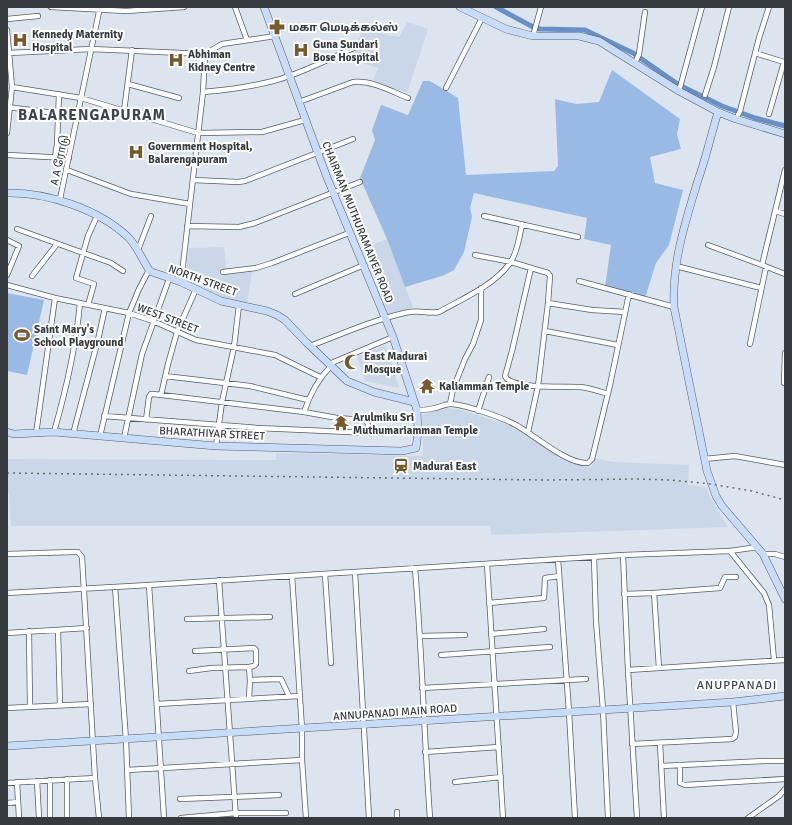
<svg xmlns="http://www.w3.org/2000/svg" width="792" height="825" font-family="Signika,'Noto Sans Tamil',sans-serif">
	<rect width="100%" height="100%" fill="#dce4f0"/>
	<path fill="#cad7e8" d="M 407,22 L 428,29 L 407,93 L 373,80 L 378,68 L 353,60 L 362,29 L 399,37 Z
		M 387,239 L 413,307 L 389,316 L 363,248 Z
		M 224,247 L 227,274 L 252,272 L 247,304 L 219,298 L 187,283 L 185,280 L 189,248 Z
		M 386,345 L 399,388 L 365,381 L 357,357 Z
		M 446,408 L 458,409 L 503,423 L 525,434 L 558,457 L 587,467 L 591,467 L 595,458 L 614,462 L 689,465 L 688,485 L 706,487 L 710,497 L 728,527 L 491,535 L 490,526 L 11,526 L 9,493 L 7,493 L 7,459 L 276,460 L 276,453 L 423,456 L 422,415 Z"/>
	<path fill="#9abae6" d="M 612,70 L 680,119 L 677,134 L 681,149 L 650,157 L 655,183 L 683,190 L 669,245 L 656,263 L 645,298 L 605,287 L 611,245 L 584,239 L 587,218 L 474,193 L 470,208 L 472,217 L 464,252 L 454,270 L 442,276 L 405,287 L 387,239 L 360,178 L 375,140 L 372,130 L 381,105 L 408,115 L 423,81 L 430,81 L 458,98 L 466,175 L 554,171 L 558,166 L 555,99 L 576,104 L 599,102 Z
		M 7,293 L 44,300 L 27,375 L 7,371 Z"/>
	<g fill="none" stroke-linecap="round" stroke-linejoin="round">
		<path stroke="#6990c6" stroke-width="5" d="M 496,7 L 533,27 L 540,29 L 585,30 L 633,53 L 679,85 L 722,106 L 755,118 L 785,126"/>
		<defs>
			<path id="street" d="M 51,7 L 126,11 L 184,7
				M 235,7 L 247,40
				M 7,19 L 38,16
				M 7,30 L 12,87 L 7,133
				M 533,36 L 541,7
				M 9,53 L 91,49 L 205,54 L 222,44 L 275,36
				M 755,53 L 784,62 L 769,114
				M 635,63 L 639,54 L 645,12
				M 128,84 L 179,98
				M 12,87 L 81,98 L 198,133 L 262,132 L 305,120
				M 446,88 L 482,18
				M 679,91 L 702,7
				M 203,92 C 227,90 250,87 273,81 C 301,74 328,59 354,48
				M 705,95 L 714,67 L 729,7
				M 299,102 L 353,82 C 372,80 391,91 408,98
				M 7,107 L 78,116
				M 124,111 L 132,50
				M 736,119 L 740,111 L 759,38 L 769,7
				M 7,155 L 69,158
				M 55,157 L 57,144 L 59,94
				M 67,170 L 131,194 L 190,204
				M 785,170 L 762,265 L 785,274
				M 193,180 L 238,182 L 245,181 L 353,139
				M 60,199 L 100,7
				M 775,211 L 785,214
				M 484,216 L 578,237
				M 187,226 L 239,227 L 255,223 L 360,182
				M 17,229 L 111,263 L 123,271
				M 7,240 L 19,246 L 7,275
				M 708,245 L 762,265
				M 138,250 L 151,216
				M 475,255 L 511,262 L 548,273 L 550,276 L 548,303 L 538,386 L 528,432
				M 676,266 L 761,288
				M 531,268 L 512,351 L 505,376 L 507,379 C 521,389 562,386 580,387 C 590,388 599,391 608,394
				M 223,272 L 256,268 L 272,263 L 349,233
				M 32,276 L 57,244
				M 579,281 L 674,307
				M 181,282 L 203,92 L 205,54
				M 7,285 L 55,298 L 129,313 L 153,321 L 196,340 L 275,355 L 320,377
				M 295,294 L 364,265
				M 548,303 L 592,310 L 625,312
				M 88,305 L 94,284 L 76,278 L 88,236 L 97,216
				M 545,331 L 618,345
				M 750,344 L 766,267
				M 310,346 C 342,334 375,319 409,312 C 419,310 429,314 439,312 C 464,298 493,286 510,263 C 517,254 520,235 522,224
				M 329,364 L 393,337
				M 165,376 L 250,386 L 308,400
				M 784,383 L 785,353
				M 161,395 L 168,364 L 177,332 L 196,289
				M 450,404 L 453,389 L 465,359 L 473,344 L 481,320 L 481,288
				M 417,410 C 423,410 429,410 435,408 C 441,407 446,403 452,404 C 469,406 501,417 516,425 C 534,435 568,465 588,463 L 592,459 L 610,385 L 629,294
				M 478,411 L 489,377
				M 304,412 L 337,418 L 365,420 L 368,424 L 367,432
				M 104,416 L 258,428 L 372,433 L 418,432
				M 146,420 L 149,397 L 151,394 L 153,394 L 304,412 C 310,394 318,379 331,366
				M 54,432 C 66,390 76,347 80,303
				M 36,434 L 55,298
				M 73,434 L 98,340 L 105,308
				M 100,436 L 129,313 L 139,289 L 149,270
				M 124,438 L 142,354 L 169,279
				M 216,446 L 222,402 L 234,347 L 239,305
				M 704,459 L 735,456 L 785,465
				M 730,551 L 764,593 L 769,605 L 774,660
				M 7,554 L 74,552 L 78,552 L 82,557 L 95,778 L 99,818
				M 763,554 L 775,554 L 785,557
				M 623,555 L 628,670 L 637,818
				M 594,557 L 596,621 L 603,710 L 608,818
				M 558,559 L 569,712 L 575,818
				M 487,564 L 503,818
				M 415,568 C 422,651 424,735 430,818
				M 355,572 L 369,818
				M 325,574 L 331,663
				M 219,580 L 236,818
				M 149,585 L 164,818
				M 115,587 L 126,740 L 129,818
				M 7,593 L 149,585 L 623,555 L 730,551 L 758,547
				M 624,594 L 654,593
				M 489,603 L 544,598 L 545,578 L 559,576
				M 187,619 L 270,617
				M 58,630 L 60,705
				M 29,631 L 30,707
				M 7,633 L 87,628
				M 491,634 L 544,629
				M 420,636 L 465,635
				M 441,655 L 550,647
				M 249,667 L 250,680
				M 659,668 L 654,593 L 720,588 L 725,577 L 736,577
				M 628,670 L 785,660
				M 189,671 L 211,668 L 249,667 L 254,666 L 256,664 L 256,650 L 254,648 L 195,651
				M 422,688 L 586,679
				M 249,698 L 250,680 L 281,679 L 289,696
				M 157,704 L 300,696
				M 7,708 L 91,704
				M 660,743 L 664,818
				M 632,744 L 732,739 L 735,737 L 736,732 L 733,702
				M 425,752 L 499,747
				M 302,760 L 306,818
				M 680,765 L 680,783 L 685,785 L 785,779
				M 661,766 L 765,761 L 785,761
				M 127,770 L 302,760 L 302,729 L 292,576
				M 67,779 L 67,818
				M 50,780 L 50,818
				M 37,781 L 39,818
				M 17,782 L 19,818
				M 455,782 L 501,777
				M 7,783 L 95,778
				M 180,799 L 279,795
				M 7,803 L 18,802
				M 397,812 L 397,818
				M 181,818 L 236,813 L 286,813
				M 748,818 L 779,796 L 785,789"/>
			<path id="secondary" d="M 460,7 L 506,29 L 533,36 L 579,36 L 599,41 L 679,91 L 718,112 L 736,119 L 785,134
				M 718,112 C 711,135 706,158 698,180 C 685,223 672,262 674,307 L 707,471 L 716,496 L 722,506 L 763,554 L 785,599
				M 7,193 C 47,192 98,209 128,237 C 137,246 142,259 149,270 L 152,272 L 181,282 L 221,301 L 267,311 L 277,315 L 285,320 L 306,342 L 347,381 L 374,392 L 414,402
				M 7,432 L 14,434 L 54,432 L 216,446 L 402,451 L 416,448 L 418,432 L 417,410 L 393,337 L 326,175 L 264,7
				M 7,746 L 733,702 L 785,696"/>
		</defs>
		<use href="#street" stroke="#565d66" stroke-width="6"/>
		<use href="#secondary" stroke="#565d66" stroke-width="8"/>
		<use href="#street" stroke="#fff" stroke-width="4.5"/>
		<use href="#secondary" stroke="#c8dcf7" stroke-width="7"/>
		<path stroke="#686c72" stroke-width="1.5" stroke-dasharray="2 4" stroke-linecap="butt" d="M 7,473 L 545,480 L 638,479 L 671,480 L 711,484 L 752,491 L 785,500"/>
	</g>
	<defs>
		<symbol id="pharmacy-bare" viewBox="-9 -9 18 18"><path d="M-2-6h4v4h4v4h-4v4h-4v-4h-4v-4h4Z" fill="#76592c" stroke="#fff" stroke-width="2.5" paint-order="stroke"/></symbol>
		<symbol id="hospital-bare" viewBox="-9 -9 18 18"><path d="M-5-5h3v3.5h4V-5h3V5h-3V1.5h-4V5h-3Z" fill="#76592c" stroke="#fff" stroke-width="2.5" paint-order="stroke"/></symbol>
		<symbol id="stadium-bare" viewBox="-9 -9 18 18"><path d="M0-5a6.5 5 0 1 0 0 10a6.5 5 0 1 0 0-10ZM-3.5-1.8h7v3.6h-7Z" fill="#76592c" stroke="#fff" stroke-width="2.5" paint-order="stroke"/></symbol>
		<symbol id="mosque-bare" viewBox="-9 -9 18 18"><path d="M3.5-4.9A6 6 0 1 0 3.5 4.9A5 5 0 1 1 3.5-4.9Z" fill="#76592c" stroke="#fff" stroke-width="2.5" paint-order="stroke"/></symbol>
		<symbol id="temple-bare" viewBox="-9 -9 18 18"><path d="M0-6L5-2H3V0L6.5 2.5H4V6H1.5V3h-3V6H-4V2.5H-6.5L-3 0V-2H-5Z" fill="#76592c" stroke="#fff" stroke-width="2.5" paint-order="stroke"/></symbol>
		<symbol id="station-bare" viewBox="-9 -9 18 18"><path d="M-3-6H3Q5-6 5-4V2Q5 4 3 4L4.5 6H3L1.5 4h-3L-3 6H-4.5L-3 4Q-5 4-5 2V-4Q-5-6-3-6ZM-3.5-4v3h7v-3ZM-3.5 1v1.5H-2V1ZM2 1v1.5H3.5V1Z" fill="#76592c" stroke="#fff" stroke-width="2.5" paint-order="stroke"/></symbol>
	</defs>
	<g fill-rule="evenodd">
		<use href="#pharmacy-bare" x="266" y="16" width="22" height="22"/>
		<use href="#hospital-bare" x="9" y="29" width="22" height="22"/>
		<use href="#hospital-bare" x="290" y="39" width="22" height="22"/>
		<use href="#hospital-bare" x="165" y="49" width="22" height="22"/>
		<use href="#hospital-bare" x="125" y="141" width="22" height="22"/>
		<use href="#stadium-bare" x="11" y="324" width="22" height="22"/>
		<use href="#mosque-bare" x="341" y="351" width="22" height="22"/>
		<use href="#temple-bare" x="416" y="375" width="22" height="22"/>
		<use href="#temple-bare" x="330" y="412" width="22" height="22"/>
		<use href="#station-bare" x="390" y="455" width="22" height="22"/>
	</g>
	<g text-anchor="middle" stroke-width="4" stroke-linejoin="round" paint-order="stroke">
		<g font-size="11" font-weight="bold" fill="#373a3e" stroke="#fff" text-anchor="start">
			<text x="289" y="31">மகா மெடிக்கல்ஸ்</text>
			<text x="32" y="38">Kennedy Maternity<tspan x="32" dy="13">Hospital</tspan></text>
			<text x="313" y="48">Guna Sundari<tspan x="313" dy="13">Bose Hospital</tspan></text>
			<text x="188" y="58">Abhiman<tspan x="188" dy="13">Kidney Centre</tspan></text>
			<text x="148" y="150">Government Hospital,<tspan x="148" dy="13">Balarengapuram</tspan></text>
			<text x="34" y="333">Saint Mary's<tspan x="34" dy="13">School Playground</tspan></text>
			<text x="364" y="360">East Madurai<tspan x="364" dy="13">Mosque</tspan></text>
			<text x="439" y="390">Kaliamman Temple</text>
			<text x="353" y="421">Arulmiku Sri<tspan x="353" dy="13">Muthumariamman Temple</tspan></text>
			<text x="413" y="470">Madurai East</text>
		</g>
		<g font-size="11" fill="#373a3e" stroke="#fff">
			<text transform="translate(59 160) rotate(-78)" y="4">A A ரோடு</text>
			<text transform="translate(358 222) rotate(68)" y="4">CHAIRMAN MUTHURAMAIYER ROAD</text>
			<text transform="translate(203 280) rotate(20)" y="4">NORTH STREET</text>
			<text transform="translate(168 318) rotate(21)" y="4">WEST STREET</text>
			<text transform="translate(212 433) rotate(3)" y="4">BHARATHIYAR STREET</text>
			<text transform="translate(395 712) rotate(-4)" y="4">ANNUPANADI MAIN ROAD</text>
		</g>
		<g font-size="12" letter-spacing="1" fill="#3d444d" stroke="#fff">
			<text x="737" y="689">ANUPPANADI</text>
		</g>
		<g font-size="15" font-weight="bold" letter-spacing="1" fill="#3d444d" stroke="#fff">
			<text x="92" y="120">BALARENGAPURAM</text>
		</g>
	</g>
	<rect width="792" height="825" fill="none" stroke="#373a3e" stroke-width="16"/>
</svg>
